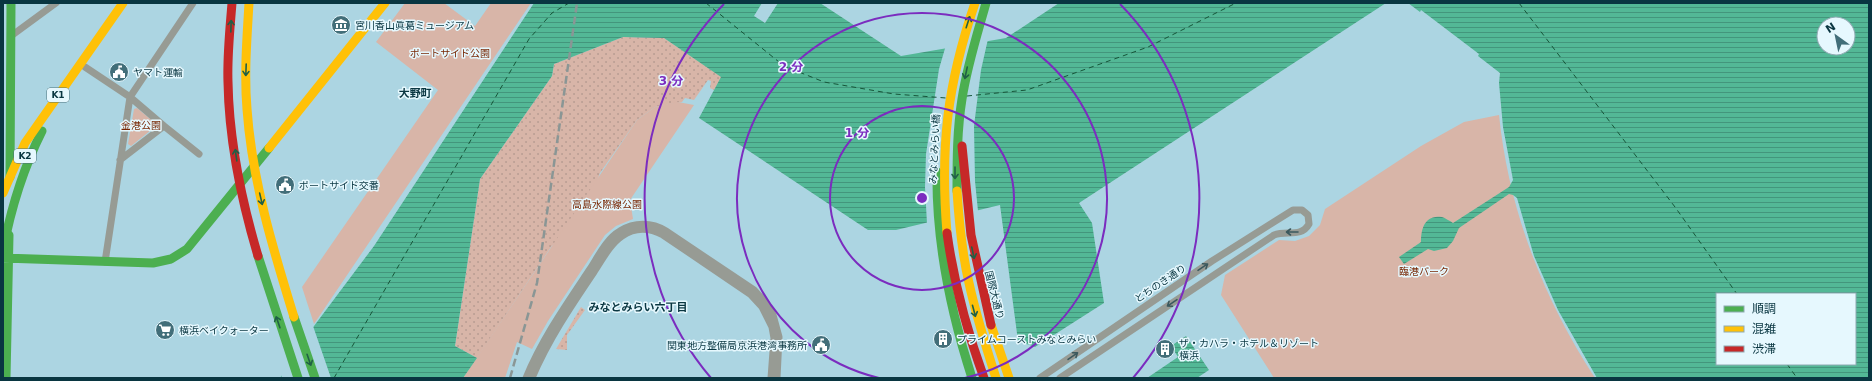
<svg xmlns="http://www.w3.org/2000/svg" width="1872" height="381" font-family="'DejaVu Sans','Noto Sans JP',sans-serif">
	<defs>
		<pattern id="grass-dots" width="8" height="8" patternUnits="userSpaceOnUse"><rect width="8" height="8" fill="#d8b5a8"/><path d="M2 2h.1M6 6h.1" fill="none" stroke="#b89c92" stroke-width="1.8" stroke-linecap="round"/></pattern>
		<pattern id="water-rules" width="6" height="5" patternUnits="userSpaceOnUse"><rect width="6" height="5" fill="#53b896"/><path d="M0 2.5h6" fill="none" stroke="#43967c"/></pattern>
	</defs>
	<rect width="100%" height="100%" fill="#acd5e2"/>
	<path fill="url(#grass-dots)" d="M 623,37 L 664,38 L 722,77 L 714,90 L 710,88 L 711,81 L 708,80 L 694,100 L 685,98 L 682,102 L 655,107 L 637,120 L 600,173 L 586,211 L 551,247 L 477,358 L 455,346 L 480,179 L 552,76 L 554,64 Z
		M 581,307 L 585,310 L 567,335 L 567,350 L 556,349 Z"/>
	<path fill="#d8b5a8" d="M 405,3 L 444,3 L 475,26 L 491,3 L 531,3 L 314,324 L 302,287 L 438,90 L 376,42 Z
		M 678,102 L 694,105 L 630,200 L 633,219 L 616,226 L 605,235 L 548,321 L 532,349 L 517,342 L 505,378 L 463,378 L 637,120 L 655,107 Z
		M 137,108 L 155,123 L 155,127 L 131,146 L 128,144 L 134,109 Z
		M 1499,115 C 1509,211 1543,298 1595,378 L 1274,378 L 1221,295 L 1225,275 L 1279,240 L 1295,241 L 1309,236 L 1320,225 L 1325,209 L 1421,146 L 1464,122 Z"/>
	<path fill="url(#water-rules)" fill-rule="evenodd" d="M 534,3 L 762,3 L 754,16 L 765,23 L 778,3 L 820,3 L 901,56 L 1006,38 L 1059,3 L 1386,3 L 1079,203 L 1092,223 L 1104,303 L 1035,347 L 1018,341 L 1000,205 L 896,230 L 868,230 L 699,118 L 721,77 L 664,38 L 623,37 L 554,64 L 552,76 L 480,179 L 455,346 L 477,358 L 463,378 L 280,378 L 314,326 L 374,246 Z
		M 1408,3 L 1869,3 L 1869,378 L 1597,378 L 1558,310 L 1534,256 L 1517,198 L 1513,195 L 1509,194 L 1459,228 L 1453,241 L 1447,248 L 1434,251 L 1428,249 L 1404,264 L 1399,257 L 1421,242 C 1421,230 1424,214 1442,217 C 1445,218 1450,221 1453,223 L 1509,187 L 1513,180 L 1503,127 L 1499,83 L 1500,73 L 1478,56 L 1479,54 L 1421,10 L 1420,12 ZM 1824,24 L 1848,24 L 1848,48 L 1824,48 ZM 1717,294 L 1855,294 L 1855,364 L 1717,364 Z
		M 1186,336 L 1209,370 L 1197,378 L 1147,378 L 1178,357 L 1171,346 Z"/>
	<path fill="#acd5e2" d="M 988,39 L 981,70 L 974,126 L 975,181 L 978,211 L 927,224 L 925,187 L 926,154 L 939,69 L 946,45 Z
		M 313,326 L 331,378 L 282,378 L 281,374 Z"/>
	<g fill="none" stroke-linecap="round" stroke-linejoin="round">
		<path stroke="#165639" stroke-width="1" stroke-dasharray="5 4" stroke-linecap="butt" d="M 706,3 L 784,66 L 824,82 L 894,94 L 946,98
			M 1519,3 L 1675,207 L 1737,294
			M 967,96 L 1027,90 L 1148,47 L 1236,3
			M 1787,364 L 1797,378
			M 334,378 L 529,39 L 552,13 L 569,3"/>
		<path stroke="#979b94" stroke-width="7" d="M 11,36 L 56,3
			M 85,67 L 130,97 L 164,126 L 120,160
			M 164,126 L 199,154
			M 105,262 L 130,97 L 193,3
			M 526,378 C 542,339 566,305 590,269 C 598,257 606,239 620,231 C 634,222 652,222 666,231 L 754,290 L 767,304 L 773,315 L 779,337 L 777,378
			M 532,378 C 548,340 571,306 594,272 C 602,260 610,244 622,236 C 635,227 650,228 663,235 L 750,294 L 762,307 L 772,327 L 774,338 L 771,378
			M 1040,378 L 1212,261 L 1293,210 L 1302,210 L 1308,215 L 1309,224 C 1301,238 1287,230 1274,235 L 1060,378"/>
		<path stroke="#4caf50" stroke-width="9" d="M 937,172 C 936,243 950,310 972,378
			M 10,177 L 11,3
			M 957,191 C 957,161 957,130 962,99 C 967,66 977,35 986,3
			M 258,256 L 298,378
			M 3,258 L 153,263 L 171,259 L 187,249 L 269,148
			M 294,317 L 315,378
			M 6,378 L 9,235"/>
		<path stroke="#ffc107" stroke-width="9" d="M 249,3 C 247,38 244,74 247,109 C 252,180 273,249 294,317
			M 269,148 L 385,3
			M 957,191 C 959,222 962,253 969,283 C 976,315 986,347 996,378
			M 947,233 C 940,147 947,85 975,3
			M 991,325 L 1009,378"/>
		<path stroke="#c62828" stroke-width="9" d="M 232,3 C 230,29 227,56 228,82 C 229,141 241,199 258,256
			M 962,146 L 971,235 L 991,325
			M 947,233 C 954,284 967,331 984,378"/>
		<path stroke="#8a9695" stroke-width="2.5" stroke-dasharray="8 4" stroke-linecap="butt" d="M 510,378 L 537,283 L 577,3"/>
		<path stroke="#4caf50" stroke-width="9" d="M 3,250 C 11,208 23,169 42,131"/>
		<path stroke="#ffc107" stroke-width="9" d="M 3,193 L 25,143 L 123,3"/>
	</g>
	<defs><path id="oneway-shaft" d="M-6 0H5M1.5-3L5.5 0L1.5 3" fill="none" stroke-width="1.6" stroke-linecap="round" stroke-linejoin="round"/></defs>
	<g stroke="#206046">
		<use href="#oneway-shaft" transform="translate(968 22) rotate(-72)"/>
		<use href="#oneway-shaft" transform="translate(231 26) rotate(-88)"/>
		<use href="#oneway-shaft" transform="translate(246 70) rotate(92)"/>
		<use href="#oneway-shaft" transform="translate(966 73) rotate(102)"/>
		<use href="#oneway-shaft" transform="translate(236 155) rotate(-98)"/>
		<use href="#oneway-shaft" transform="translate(955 173) rotate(90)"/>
		<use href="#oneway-shaft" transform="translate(261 199) rotate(77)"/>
		<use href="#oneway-shaft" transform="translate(973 253) rotate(78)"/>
		<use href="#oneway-shaft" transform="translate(974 311) rotate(75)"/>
		<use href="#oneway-shaft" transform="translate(278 322) rotate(-109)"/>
		<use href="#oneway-shaft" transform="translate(309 360) rotate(71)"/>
	</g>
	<g stroke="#3b595e">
		<use href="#oneway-shaft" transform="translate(1292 232) rotate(-180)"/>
		<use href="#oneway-shaft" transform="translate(1203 267) rotate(-34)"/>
		<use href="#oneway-shaft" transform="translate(1172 303) rotate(146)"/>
		<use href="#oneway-shaft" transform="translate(1073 356) rotate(-35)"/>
	</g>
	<g fill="none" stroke="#7b2cbf" stroke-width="2">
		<circle cx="922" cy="198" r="92"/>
		<path d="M879 378A185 185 0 1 1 965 378"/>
		<path d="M711 378A277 277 0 0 1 724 4M1120 4A277 277 0 0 1 1133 378"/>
	</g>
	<defs>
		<symbol id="museum-disc" viewBox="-11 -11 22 22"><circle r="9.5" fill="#426e79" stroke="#e6f8fe"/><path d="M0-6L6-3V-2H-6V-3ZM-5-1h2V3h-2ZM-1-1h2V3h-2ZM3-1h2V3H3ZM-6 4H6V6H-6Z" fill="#fff"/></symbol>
		<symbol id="civic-disc" viewBox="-11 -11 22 22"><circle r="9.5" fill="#426e79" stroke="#e6f8fe"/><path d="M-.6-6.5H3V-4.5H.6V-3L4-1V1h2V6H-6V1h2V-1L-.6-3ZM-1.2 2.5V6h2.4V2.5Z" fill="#fff"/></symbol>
		<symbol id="supermarket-disc" viewBox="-11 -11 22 22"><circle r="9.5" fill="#426e79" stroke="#e6f8fe"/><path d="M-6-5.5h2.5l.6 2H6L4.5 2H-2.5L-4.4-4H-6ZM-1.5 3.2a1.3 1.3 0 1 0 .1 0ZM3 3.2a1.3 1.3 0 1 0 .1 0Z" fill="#fff"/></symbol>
		<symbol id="building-disc" viewBox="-11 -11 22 22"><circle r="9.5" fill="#426e79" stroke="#e6f8fe"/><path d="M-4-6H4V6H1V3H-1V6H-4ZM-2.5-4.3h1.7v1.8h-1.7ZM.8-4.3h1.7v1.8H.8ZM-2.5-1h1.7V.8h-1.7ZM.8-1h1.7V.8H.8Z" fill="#fff"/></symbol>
	</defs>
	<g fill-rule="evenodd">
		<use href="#museum-disc" x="330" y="14" width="22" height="22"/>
		<use href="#civic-disc" x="108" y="61" width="22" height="22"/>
		<use href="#civic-disc" x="274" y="174" width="22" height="22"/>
		<use href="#supermarket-disc" x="154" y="319" width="22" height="22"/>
		<use href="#building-disc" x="932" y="328" width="22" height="22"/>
		<use href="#civic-disc" x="810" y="334" width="22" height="22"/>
		<use href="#building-disc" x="1154" y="338" width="22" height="22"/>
	</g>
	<g text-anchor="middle" stroke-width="3" stroke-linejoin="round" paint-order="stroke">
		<g fill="#e6f8fe" stroke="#4b707a" stroke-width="1">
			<rect x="47" y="88" width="22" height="14" rx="3"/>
			<rect x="14" y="149" width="22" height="14" rx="3"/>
		</g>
		<g font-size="9" font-weight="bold" fill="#093641">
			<text x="58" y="98">K1</text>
			<text x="25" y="159">K2</text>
		</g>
		<g font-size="10" fill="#093641" stroke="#e6f8fe" text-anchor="start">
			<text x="355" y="29">宮川香山眞葛ミュージアム</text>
			<text x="133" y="76">ヤマト運輸</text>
			<text x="299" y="189">ポートサイド交番</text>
			<text x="179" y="334">横浜ベイクォーター</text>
			<text x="957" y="343">プライムコーストみなとみらい</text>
			<text x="1179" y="347">ザ・カハラ・ホテル＆リゾート<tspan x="1179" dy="12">横浜</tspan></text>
			<text x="807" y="349" text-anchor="end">関東地方整備局京浜港湾事務所</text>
		</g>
		<g font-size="10" fill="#782704" stroke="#e6f8fe">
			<text x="450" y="57">ポートサイド公園</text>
			<text x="141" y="129">金港公園</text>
			<text x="607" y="208">高島水際線公園</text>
			<text x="1424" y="275">臨港パーク</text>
		</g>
		<g font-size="10" fill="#093641" stroke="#e6f8fe">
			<text transform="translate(934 149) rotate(-87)" y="4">みなとみらい橋</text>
			<text transform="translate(1160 283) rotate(-34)" y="4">とちのき通り</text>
			<text transform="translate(995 295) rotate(76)" y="4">国際大通り</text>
		</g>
		<g font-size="11" font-weight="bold" fill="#093641" stroke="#e6f8fe">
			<text x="415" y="97">大野町</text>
			<text x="638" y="311">みなとみらい六丁目</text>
		</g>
	</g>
	<circle cx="922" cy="198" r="6" fill="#7b2cbf" stroke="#e6f8fe" stroke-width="2"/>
	<g font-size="12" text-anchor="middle" font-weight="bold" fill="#7b2cbf" stroke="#e6f8fe" stroke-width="3" stroke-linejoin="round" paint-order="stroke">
		<text x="791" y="71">2 分</text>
		<text x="671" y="85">3 分</text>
		<text x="857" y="137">1 分</text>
	</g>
	<rect width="1872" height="381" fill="none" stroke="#093641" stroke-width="8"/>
	<rect x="1716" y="293" width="140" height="72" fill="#e6f8fe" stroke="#8eaab2"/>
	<rect x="1724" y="306" width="20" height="6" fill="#4caf50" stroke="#8eaab2"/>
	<text x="1752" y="313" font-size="12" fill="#093641">順調</text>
	<rect x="1724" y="326" width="20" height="6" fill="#ffc107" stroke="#8eaab2"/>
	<text x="1752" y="333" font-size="12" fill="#093641">混雑</text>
	<rect x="1724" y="346" width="20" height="6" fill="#c62828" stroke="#8eaab2"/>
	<text x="1752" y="353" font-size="12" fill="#093641">渋滞</text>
	<g transform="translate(1836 36) rotate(327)"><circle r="19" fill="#e6f8fe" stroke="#8eaab2"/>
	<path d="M0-3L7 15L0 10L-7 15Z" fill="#426e79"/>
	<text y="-6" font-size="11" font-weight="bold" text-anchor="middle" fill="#093641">N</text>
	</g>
</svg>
